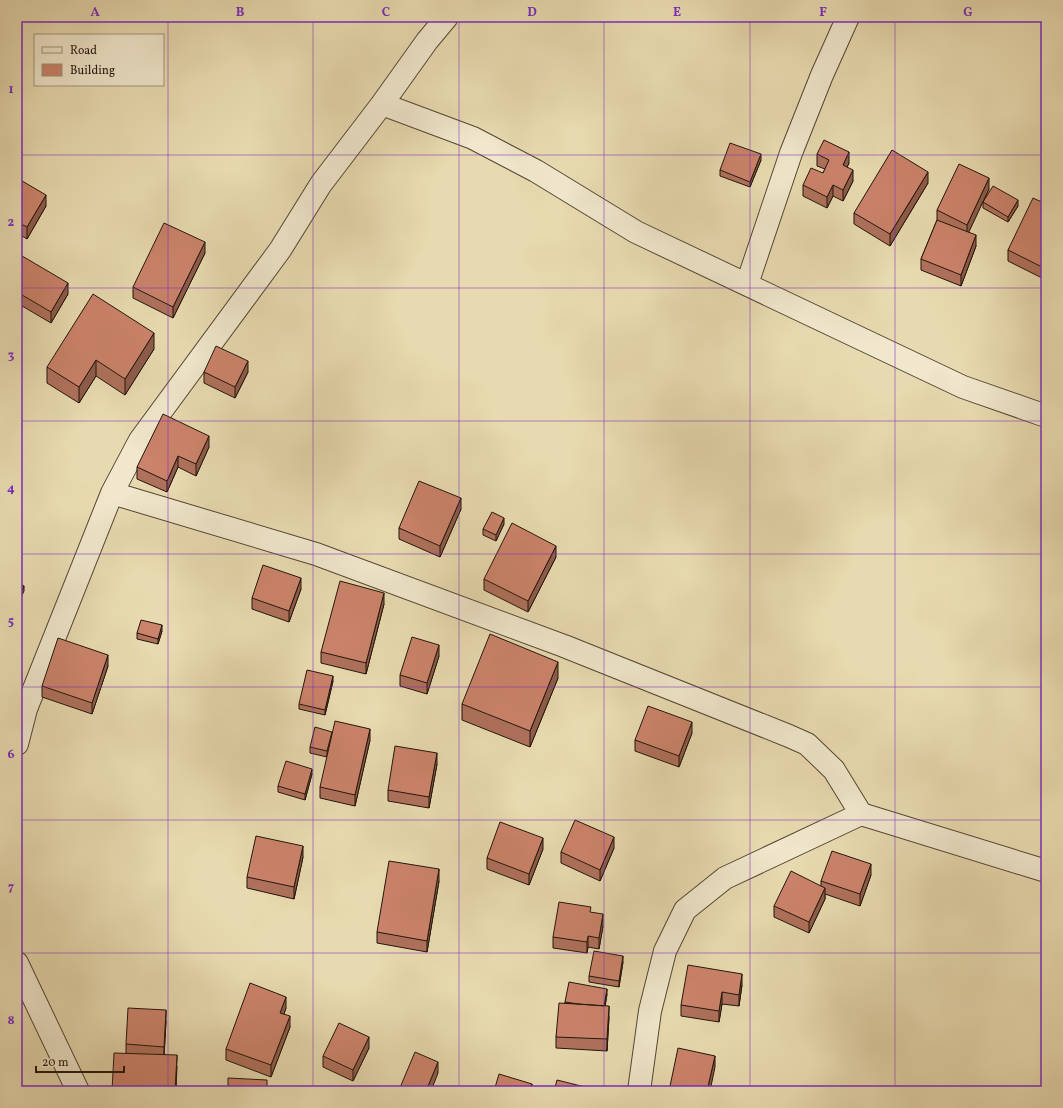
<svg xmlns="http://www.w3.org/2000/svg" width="1063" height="1108" font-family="Vollkorn,serif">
	<rect width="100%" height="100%" fill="#e8dab0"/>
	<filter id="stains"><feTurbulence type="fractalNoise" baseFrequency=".005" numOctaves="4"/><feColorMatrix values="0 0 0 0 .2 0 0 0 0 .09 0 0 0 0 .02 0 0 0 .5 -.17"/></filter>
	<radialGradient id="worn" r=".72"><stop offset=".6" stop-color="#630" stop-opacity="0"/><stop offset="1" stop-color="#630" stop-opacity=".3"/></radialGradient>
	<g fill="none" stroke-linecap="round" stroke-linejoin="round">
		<defs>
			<path id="minor" d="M 382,104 L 473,138 L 536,171 L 636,232 L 963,387 L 1046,416
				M 747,284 L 791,153 L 822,75 L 848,17
				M 112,493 L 316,554 L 564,646 L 789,736 L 807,744 L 834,770 L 861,814
				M 17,744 L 26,709 L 112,493 L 140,440 L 280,250 L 321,184 L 382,104 L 427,41 L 447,17
				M 17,963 L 78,1091
				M 639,1091 L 650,1011 L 665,951 L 685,910 L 725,878 L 861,814 L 1046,871"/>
		</defs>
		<use href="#minor" stroke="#544634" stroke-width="24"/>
		<use href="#minor" stroke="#f0e7cc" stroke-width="22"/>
	</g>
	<path fill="#af715c" stroke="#22150b" d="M 817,154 L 849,163 L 847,167 L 853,181 L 843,201 L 833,196 L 827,208 L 803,196 L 803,185 L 823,173 L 825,169 L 817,166 Z
		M 761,160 L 750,187 L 720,176 L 720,170 Z
		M 17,178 L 46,206 L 27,239 L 17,233 Z
		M 928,183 L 890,246 L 854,224 L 854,213 Z
		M 989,189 L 968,232 L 976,246 L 961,286 L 921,270 L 921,259 L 937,220 L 937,210 Z
		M 983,202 L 1018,206 L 1008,222 L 983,208 Z
		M 1046,204 L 1046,280 L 1008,261 L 1008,250 Z
		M 17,253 L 68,294 L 51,323 L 17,303 Z
		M 205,253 L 173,318 L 133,298 L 133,287 Z
		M 154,349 L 125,395 L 96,376 L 79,403 L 47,383 L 47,367 Z
		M 204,372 L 248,372 L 235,398 L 204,383 Z
		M 209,447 L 196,476 L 178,467 L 167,492 L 137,479 L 137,467 Z
		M 461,509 L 440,557 L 399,539 L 399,528 Z
		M 504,524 L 496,541 L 483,535 L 483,529 Z
		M 556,557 L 528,612 L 484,590 L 484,579 Z
		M 301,589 L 289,622 L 252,609 L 252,598 Z
		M 384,604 L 366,674 L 321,663 L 321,652 Z
		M 162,631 L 158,644 L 137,639 L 137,633 Z
		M 439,656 L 427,694 L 400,686 L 400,675 Z
		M 108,666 L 92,714 L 42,697 L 42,686 Z
		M 558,678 L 530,747 L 462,720 L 462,704 Z
		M 333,681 L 325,715 L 299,709 L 299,704 Z
		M 692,733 L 679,767 L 635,751 L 635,740 Z
		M 332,737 L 327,757 L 310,753 L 310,747 Z
		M 370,740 L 355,806 L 320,798 L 320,787 Z
		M 437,764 L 429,808 L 388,801 L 388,790 Z
		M 312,774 L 305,800 L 278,792 L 278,786 Z
		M 614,848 L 600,881 L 561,863 L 561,852 Z
		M 543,849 L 529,885 L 487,869 L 487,858 Z
		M 303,857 L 294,899 L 247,888 L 247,877 Z
		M 871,875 L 860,906 L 825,894 L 825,899 L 809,933 L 774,917 L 774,906 L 821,886 L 821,881 Z
		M 439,881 L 427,952 L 377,943 L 377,932 Z
		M 591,913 L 603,926 L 599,949 L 588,947 L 587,953 L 553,948 L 553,937 Z
		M 623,962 L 619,987 L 589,982 L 589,976 Z
		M 742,985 L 739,1006 L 722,1004 L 719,1022 L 681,1016 L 681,1005 Z
		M 607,994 L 605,1006 L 609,1017 L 607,1051 L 556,1048 L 556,1037 L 565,1002 Z
		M 286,1008 L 284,1014 L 290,1027 L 271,1077 L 226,1060 L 226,1049 Z
		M 166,1021 L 164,1055 L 177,1066 L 176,1091 L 112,1091 L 126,1053 L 126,1044 Z
		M 369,1048 L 353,1081 L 323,1067 L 323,1056 Z
		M 17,1064 L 18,1072 L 18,1083 L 17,1083 Z"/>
	<path fill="#8e5c4b" stroke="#22150b" d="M 849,152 L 849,163 L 843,176 L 843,165 Z
		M 761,154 L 761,160 L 750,187 L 750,182 Z
		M 853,170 L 853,181 L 843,201 L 843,190 Z
		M 928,172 L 928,183 L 890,246 L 890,234 Z
		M 989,178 L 989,189 L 967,236 L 967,225 Z
		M 833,185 L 833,196 L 827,208 L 827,197 Z
		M 46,195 L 46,206 L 27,239 L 27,227 Z
		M 1018,200 L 1018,206 L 1008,222 L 1008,217 Z
		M 976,235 L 976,246 L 961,286 L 961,275 Z
		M 205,242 L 205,253 L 173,318 L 173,307 Z
		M 68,283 L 68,294 L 51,323 L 51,312 Z
		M 154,333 L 154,349 L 125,395 L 125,379 Z
		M 96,360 L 96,376 L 79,403 L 79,387 Z
		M 248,361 L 248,372 L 235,398 L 235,387 Z
		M 209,436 L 209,447 L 196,476 L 196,464 Z
		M 178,456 L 178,467 L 167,492 L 167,481 Z
		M 461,498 L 461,509 L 440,557 L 440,546 Z
		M 504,518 L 504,524 L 496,541 L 496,535 Z
		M 556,546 L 556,557 L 528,612 L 528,601 Z
		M 301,578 L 301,589 L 289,622 L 289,611 Z
		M 24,586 L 24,591 L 17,606 L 17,600 Z
		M 384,593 L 384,604 L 366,674 L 366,663 Z
		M 162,625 L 162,631 L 158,644 L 158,639 Z
		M 439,645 L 439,656 L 427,694 L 427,683 Z
		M 108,655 L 108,666 L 92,714 L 92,703 Z
		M 558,662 L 558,678 L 530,747 L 530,731 Z
		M 333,676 L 333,681 L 325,715 L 325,710 Z
		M 692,722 L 692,733 L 679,767 L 679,756 Z
		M 370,729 L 370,740 L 355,806 L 355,795 Z
		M 332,732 L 332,737 L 327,757 L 327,751 Z
		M 437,753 L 437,764 L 429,808 L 429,797 Z
		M 312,769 L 312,774 L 305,800 L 305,794 Z
		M 614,837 L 614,848 L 600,881 L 600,870 Z
		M 543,838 L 543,849 L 529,885 L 529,874 Z
		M 303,846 L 303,857 L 294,899 L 294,887 Z
		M 871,864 L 871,875 L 860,906 L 860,894 Z
		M 439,869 L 439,881 L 427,952 L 427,941 Z
		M 825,888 L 825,899 L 809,933 L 809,922 Z
		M 603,914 L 603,926 L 599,949 L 599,938 Z
		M 588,936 L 588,947 L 587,953 L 587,942 Z
		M 623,956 L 623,962 L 619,987 L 619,981 Z
		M 742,974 L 742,985 L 739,1006 L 739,995 Z
		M 607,989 L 607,994 L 604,1014 L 604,1009 Z
		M 722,992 L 722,1004 L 719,1022 L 719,1011 Z
		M 286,997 L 286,1008 L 280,1024 L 280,1013 Z
		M 609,1006 L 609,1017 L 607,1051 L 607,1039 Z
		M 166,1010 L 166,1021 L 164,1058 L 164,1047 Z
		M 290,1016 L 290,1027 L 271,1077 L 271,1065 Z
		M 369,1037 L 369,1048 L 353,1081 L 353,1070 Z
		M 177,1055 L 176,1091 L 175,1091 Z
		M 715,1056 L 715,1067 L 710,1091 L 707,1091 Z
		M 438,1062 L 438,1073 L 431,1091 L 426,1091 Z
		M 532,1084 L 532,1091 L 530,1091 Z"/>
	<path fill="#cb836b" stroke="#22150b" d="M 824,140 L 849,152 L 843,165 L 853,170 L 843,190 L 833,185 L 827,197 L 803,185 L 811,168 L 823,173 L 829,160 L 817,154 Z
		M 730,143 L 761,154 L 750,182 L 720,170 Z
		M 892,150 L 928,172 L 890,234 L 854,213 Z
		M 959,164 L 989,178 L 967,225 L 937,210 Z
		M 17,178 L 46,195 L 27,227 L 17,222 Z
		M 993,186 L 1018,200 L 1008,217 L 983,202 Z
		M 1033,198 L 1046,204 L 1046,269 L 1008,250 Z
		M 937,220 L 976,235 L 961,275 L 921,259 Z
		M 164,223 L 205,242 L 173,307 L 133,287 Z
		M 17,253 L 68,283 L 51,312 L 17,292 Z
		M 93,294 L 154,333 L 125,379 L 96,360 L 79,387 L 47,367 Z
		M 216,346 L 248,361 L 235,387 L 204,372 Z
		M 163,414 L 209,436 L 196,464 L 178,456 L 167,481 L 137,467 Z
		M 419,481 L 461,498 L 440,546 L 399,528 Z
		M 492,512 L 504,518 L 496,535 L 483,529 Z
		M 512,523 L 556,546 L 528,601 L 484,579 Z
		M 263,565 L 301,578 L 289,611 L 252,598 Z
		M 340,581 L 384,593 L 366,663 L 321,652 Z
		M 17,582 L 24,586 L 17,600 Z
		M 141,620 L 162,625 L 158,639 L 137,633 Z
		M 490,634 L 558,662 L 530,731 L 462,704 Z
		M 412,637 L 439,645 L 427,683 L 400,675 Z
		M 58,638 L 108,655 L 92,703 L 42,686 Z
		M 307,670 L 333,676 L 325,710 L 299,704 Z
		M 648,706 L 692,722 L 679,756 L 635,740 Z
		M 335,721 L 370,729 L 355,795 L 320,787 Z
		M 315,727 L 332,732 L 327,751 L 310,747 Z
		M 395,746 L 437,753 L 429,797 L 388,790 Z
		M 286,761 L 312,769 L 305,794 L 278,786 Z
		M 575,820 L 614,837 L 600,870 L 561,852 Z
		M 500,822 L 543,838 L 529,874 L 487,858 Z
		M 256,836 L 303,846 L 294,887 L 247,877 Z
		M 832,851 L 871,864 L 860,894 L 821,881 Z
		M 389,861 L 439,869 L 427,941 L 377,932 Z
		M 791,871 L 825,888 L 809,922 L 774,906 Z
		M 559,902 L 591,907 L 590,912 L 603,914 L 599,938 L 588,936 L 587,942 L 553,937 Z
		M 594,951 L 623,956 L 619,981 L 589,976 Z
		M 688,965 L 742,974 L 739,995 L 722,992 L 719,1011 L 681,1005 Z
		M 569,982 L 607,989 L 604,1006 L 579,1004 L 565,1002 Z
		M 250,983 L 286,997 L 280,1013 L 290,1016 L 271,1065 L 226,1049 Z
		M 559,1003 L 609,1006 L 607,1039 L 556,1037 Z
		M 128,1008 L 166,1010 L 164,1047 L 126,1044 Z
		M 339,1023 L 369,1037 L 353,1070 L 323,1056 Z
		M 678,1048 L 715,1056 L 707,1091 L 669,1091 Z
		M 415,1052 L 438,1062 L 426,1091 L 401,1091 L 399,1090 Z
		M 114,1053 L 177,1055 L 175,1091 L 112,1091 Z
		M 499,1074 L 532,1084 L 530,1091 L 494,1091 Z
		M 228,1078 L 267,1080 L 267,1091 L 228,1091 Z
		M 557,1080 L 585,1087 L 584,1091 L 554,1091 Z"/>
	<path fill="none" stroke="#7b2cbf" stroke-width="1" stroke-opacity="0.55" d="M 168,17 L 168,1091M 313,17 L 313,1091M 459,17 L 459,1091M 604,17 L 604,1091M 750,17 L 750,1091M 895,17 L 895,1091M 17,155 L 1046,155M 17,288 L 1046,288M 17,421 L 1046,421M 17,554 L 1046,554M 17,687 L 1046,687M 17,820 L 1046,820M 17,953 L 1046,953"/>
	<rect width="1063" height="1108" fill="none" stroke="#e8dab0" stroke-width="44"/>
	<rect x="34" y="34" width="130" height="52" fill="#f0e7cc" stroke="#9e937f"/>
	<rect x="42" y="47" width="20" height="6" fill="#f0e7cc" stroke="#9e937f"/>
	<text x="70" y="54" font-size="12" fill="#22150b">Road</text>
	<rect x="42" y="64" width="20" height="12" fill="#cb836b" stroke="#9e937f"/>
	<text x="70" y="74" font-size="12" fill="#22150b">Building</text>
	<path d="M36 1066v6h88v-6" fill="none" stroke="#22150b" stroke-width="2"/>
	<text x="42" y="1066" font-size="12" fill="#22150b" stroke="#f0e7cc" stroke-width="3" paint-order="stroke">20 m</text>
	<rect x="22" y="22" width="1019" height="1064" fill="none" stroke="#7b2cbf" stroke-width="1.5"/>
	<g font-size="13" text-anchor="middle" font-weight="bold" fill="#7b2cbf">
		<text x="95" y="16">A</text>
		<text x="240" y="16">B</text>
		<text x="386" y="16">C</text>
		<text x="532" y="16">D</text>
		<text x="677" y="16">E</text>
		<text x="823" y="16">F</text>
		<text x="968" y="16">G</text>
		<text x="11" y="93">1</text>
		<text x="11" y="226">2</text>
		<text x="11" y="359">3</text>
		<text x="11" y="492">4</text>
		<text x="11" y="625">5</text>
		<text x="11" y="758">6</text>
		<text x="11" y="891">7</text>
		<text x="11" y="1024">8</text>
	</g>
	<rect width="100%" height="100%" filter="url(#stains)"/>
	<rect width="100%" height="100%" fill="url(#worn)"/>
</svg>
